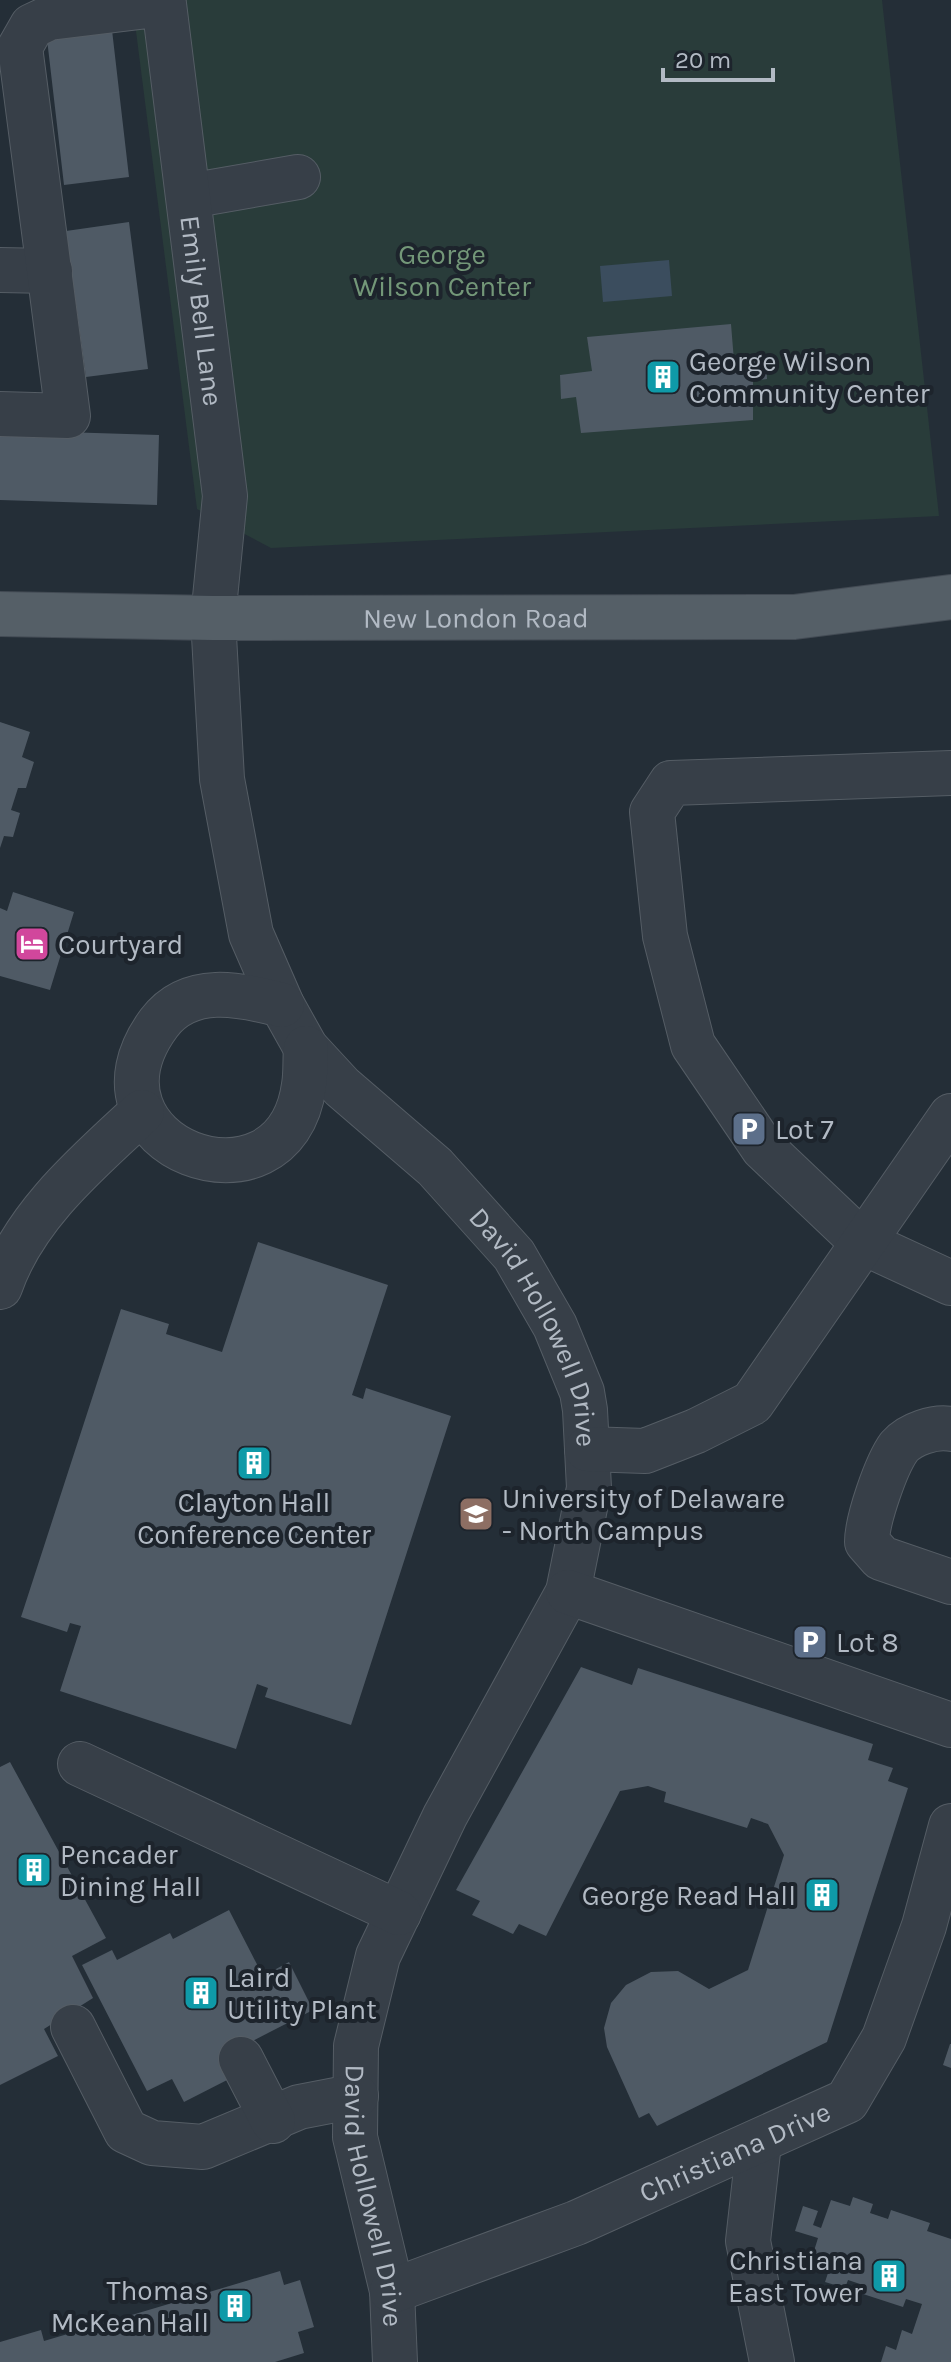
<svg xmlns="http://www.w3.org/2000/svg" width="951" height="2362" font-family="Karla,sans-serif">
	<rect width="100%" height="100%" fill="#242e37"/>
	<path fill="#293c3a" d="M 132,0 L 882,0 L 939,516 L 271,548 L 197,509 Z"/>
	<path fill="#3b4d5e" d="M 669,260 L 672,296 L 603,302 L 600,266 Z"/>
	<path fill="#4f5a65" d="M 112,30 L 129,177 L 64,185 L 47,39 Z
		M 129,222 L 148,369 L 86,377 L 66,231 Z
		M 731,324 L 734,361 L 766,357 L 767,379 L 753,381 L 753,420 L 581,433 L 576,397 L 561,399 L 560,375 L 592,371 L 587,337 Z
		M 0,430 L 159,435 L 157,505 L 0,500 Z
		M 0,722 L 30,732 L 22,757 L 34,762 L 26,788 L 18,788 L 11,810 L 20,813 L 13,837 L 4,836 L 0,848 Z
		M 13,892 L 74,912 L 50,990 L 0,976 L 0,908 L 7,911 Z
		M 258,1242 L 388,1285 L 352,1395 L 363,1399 L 366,1388 L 451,1416 L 351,1725 L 265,1697 L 268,1688 L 257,1684 L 236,1749 L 60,1691 L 81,1626 L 70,1623 L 67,1632 L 21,1617 L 121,1309 L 169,1324 L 166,1334 L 222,1352 Z
		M 581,1667 L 632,1685 L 638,1668 L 873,1744 L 868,1760 L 893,1768 L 888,1781 L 908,1788 L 827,2042 L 657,2126 L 649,2113 L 639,2118 L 607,2047 L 604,2028 L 611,2003 L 626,1985 L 651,1972 L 678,1971 L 709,1989 L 748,1970 L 784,1855 L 768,1824 L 751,1818 L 747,1828 L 664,1802 L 666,1792 L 648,1786 L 620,1791 L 546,1936 L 519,1924 L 513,1934 L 472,1915 L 480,1901 L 456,1890 Z
		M 10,1762 L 106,1938 L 72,1956 L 93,1998 L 44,2029 L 58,2056 L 0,2085 L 0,1767 Z
		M 229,1910 L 263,1976 L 289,1962 L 313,2010 L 223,2056 L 233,2077 L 184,2102 L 172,2079 L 147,2091 L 82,1965 L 112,1950 L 117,1960 L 170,1933 L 173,1939 Z
		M 950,2044 L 951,2044 L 951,2068 L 943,2065 Z
		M 853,2197 L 873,2204 L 870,2213 L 888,2219 L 891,2210 L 930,2223 L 927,2231 L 951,2239 L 951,2362 L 881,2362 L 886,2346 L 896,2350 L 902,2330 L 912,2334 L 922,2304 L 906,2299 L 903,2307 L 863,2294 L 866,2286 L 848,2280 L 845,2288 L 825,2282 L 828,2273 L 809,2267 L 818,2238 L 795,2231 L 803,2206 L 818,2211 L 813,2225 L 821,2228 L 831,2200 L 850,2206 Z
		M 280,2271 L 284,2285 L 300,2280 L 314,2327 L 298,2332 L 304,2353 L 275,2362 L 0,2362 L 0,2342 L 41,2330 L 44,2341 Z"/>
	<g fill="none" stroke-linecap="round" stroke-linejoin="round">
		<defs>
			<g id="minor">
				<path d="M 189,196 L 298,177"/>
				<path d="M 0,270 L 50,271"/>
				<path id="s1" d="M 0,414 L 68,416 L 20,47 L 32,26 L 49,18 L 164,4 L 225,496 L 213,618 L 222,779 L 251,934 L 282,1005 L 306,1048 L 342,1087 L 435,1167 L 514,1255 L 555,1326 L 582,1392 L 585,1410 L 589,1488 L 568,1592 L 445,1816 L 378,1956 L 356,2046 L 355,2137 L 392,2291 L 395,2362"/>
				<path d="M 951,773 L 671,783 L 652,812 L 665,936 L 693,1045 L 763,1148 L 862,1242 L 951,1283"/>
				<path d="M 282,1005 C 240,994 189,983 159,1023 C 68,1146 285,1227 304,1085 C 306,1073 305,1060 306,1048"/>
				<path d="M 0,1287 C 24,1216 88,1162 142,1112"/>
				<path d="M 951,1429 C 935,1426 910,1434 899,1447 C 886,1465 867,1520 867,1542 L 881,1558 L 951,1582"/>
				<path d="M 587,1449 L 645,1451 L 696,1431 L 752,1403 L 951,1116"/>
				<path d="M 568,1592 L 951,1725"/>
				<path d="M 80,1764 L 399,1913"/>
				<path d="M 73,2027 L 126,2131 L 152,2143 L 203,2147 L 299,2107 L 356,2096"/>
				<path d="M 241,2059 L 273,2121"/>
				<path d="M 759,2143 L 748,2241 L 772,2362"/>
				<path id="s2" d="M 392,2291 L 576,2223 L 847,2101 L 884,2038 L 924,1926 L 951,1826"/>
			</g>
			<g id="major">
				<path id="s3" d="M 0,614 L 213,618 L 794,617 L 951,597"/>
			</g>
		</defs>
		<use href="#minor" stroke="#555d65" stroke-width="46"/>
		<use href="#major" stroke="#434b54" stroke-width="46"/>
		<use href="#minor" stroke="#373f48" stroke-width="44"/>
		<use href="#major" stroke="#555f67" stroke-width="44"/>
	</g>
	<defs>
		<symbol id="building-square" viewBox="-11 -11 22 22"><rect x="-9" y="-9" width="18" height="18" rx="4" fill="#0f9aa8" stroke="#1d242c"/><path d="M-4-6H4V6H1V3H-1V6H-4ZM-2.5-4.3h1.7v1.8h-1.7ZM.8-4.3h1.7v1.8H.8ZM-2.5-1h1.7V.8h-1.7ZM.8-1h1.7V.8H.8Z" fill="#fff"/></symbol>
		<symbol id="hotel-square" viewBox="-11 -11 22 22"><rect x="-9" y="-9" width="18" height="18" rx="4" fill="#d1479c" stroke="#1d242c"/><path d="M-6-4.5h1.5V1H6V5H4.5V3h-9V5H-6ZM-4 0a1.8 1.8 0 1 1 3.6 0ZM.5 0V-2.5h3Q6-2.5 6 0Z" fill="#fff"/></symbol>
		<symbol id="parking-square" viewBox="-11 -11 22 22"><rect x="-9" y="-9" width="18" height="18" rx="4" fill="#5c6f8a" stroke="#1d242c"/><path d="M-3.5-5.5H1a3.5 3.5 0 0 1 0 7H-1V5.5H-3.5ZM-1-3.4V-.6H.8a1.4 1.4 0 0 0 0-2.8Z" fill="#fff"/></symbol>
		<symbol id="university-square" viewBox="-11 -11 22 22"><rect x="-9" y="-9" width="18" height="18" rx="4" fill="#8d6e63" stroke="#1d242c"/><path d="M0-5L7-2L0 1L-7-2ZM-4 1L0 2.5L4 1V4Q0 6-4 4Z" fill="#fff"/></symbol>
	</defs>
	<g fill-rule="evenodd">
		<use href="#building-square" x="643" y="357" width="40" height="40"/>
		<use href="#hotel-square" x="12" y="924" width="40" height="40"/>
		<use href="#parking-square" x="729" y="1109" width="40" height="40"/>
		<use href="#building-square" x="234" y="1443" width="40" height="40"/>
		<use href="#university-square" x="456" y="1494" width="40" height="40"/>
		<use href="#parking-square" x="790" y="1622" width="40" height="40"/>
		<use href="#building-square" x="14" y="1850" width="40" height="40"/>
		<use href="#building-square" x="802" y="1875" width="40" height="40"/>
		<use href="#building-square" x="181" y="1973" width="40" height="40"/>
		<use href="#building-square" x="869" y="2256" width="40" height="40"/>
		<use href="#building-square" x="215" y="2286" width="40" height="40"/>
	</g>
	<g text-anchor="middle" stroke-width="8" stroke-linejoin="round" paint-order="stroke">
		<g font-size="28" fill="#739778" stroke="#1d242c">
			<text x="442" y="264">George<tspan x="442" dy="32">Wilson Center</tspan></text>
		</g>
		<g font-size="28" fill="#b2bac4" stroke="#1d242c">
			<text dy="10" stroke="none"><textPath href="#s1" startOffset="908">Emily Bell Lane</textPath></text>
			<text dy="10" stroke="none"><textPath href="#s3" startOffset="476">New London Road</textPath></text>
			<text dy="10" stroke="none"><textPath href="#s1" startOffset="2032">David Hollowell Drive</textPath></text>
			<text dy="10" stroke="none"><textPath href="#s2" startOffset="370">Christiana Drive</textPath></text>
			<text dy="10" stroke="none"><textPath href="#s1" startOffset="2968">David Hollowell Drive</textPath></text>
		</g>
		<g font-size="28" fill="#b2bac4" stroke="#1d242c" text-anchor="start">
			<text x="689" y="371">George Wilson<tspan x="689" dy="32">Community Center</tspan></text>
			<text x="58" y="954">Courtyard</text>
			<text x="775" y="1139">Lot 7</text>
			<text x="502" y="1508">University of Delaware<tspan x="502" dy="32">- North Campus</tspan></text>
			<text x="254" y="1512" text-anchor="middle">Clayton Hall<tspan x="254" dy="32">Conference Center</tspan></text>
			<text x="836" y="1652">Lot 8</text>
			<text x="60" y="1864">Pencader<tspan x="60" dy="32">Dining Hall</tspan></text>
			<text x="796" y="1905" text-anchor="end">George Read Hall</text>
			<text x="227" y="1987">Laird<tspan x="227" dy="32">Utility Plant</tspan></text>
			<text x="863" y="2270" text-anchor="end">Christiana<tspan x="863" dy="32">East Tower</tspan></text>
			<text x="209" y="2300" text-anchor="end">Thomas<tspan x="209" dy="32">McKean Hall</tspan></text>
		</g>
	</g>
	<path d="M663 68v12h110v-12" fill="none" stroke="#b2bac4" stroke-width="4"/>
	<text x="675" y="68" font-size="24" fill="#b2bac4" stroke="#1d242c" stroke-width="6" paint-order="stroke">20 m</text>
</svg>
